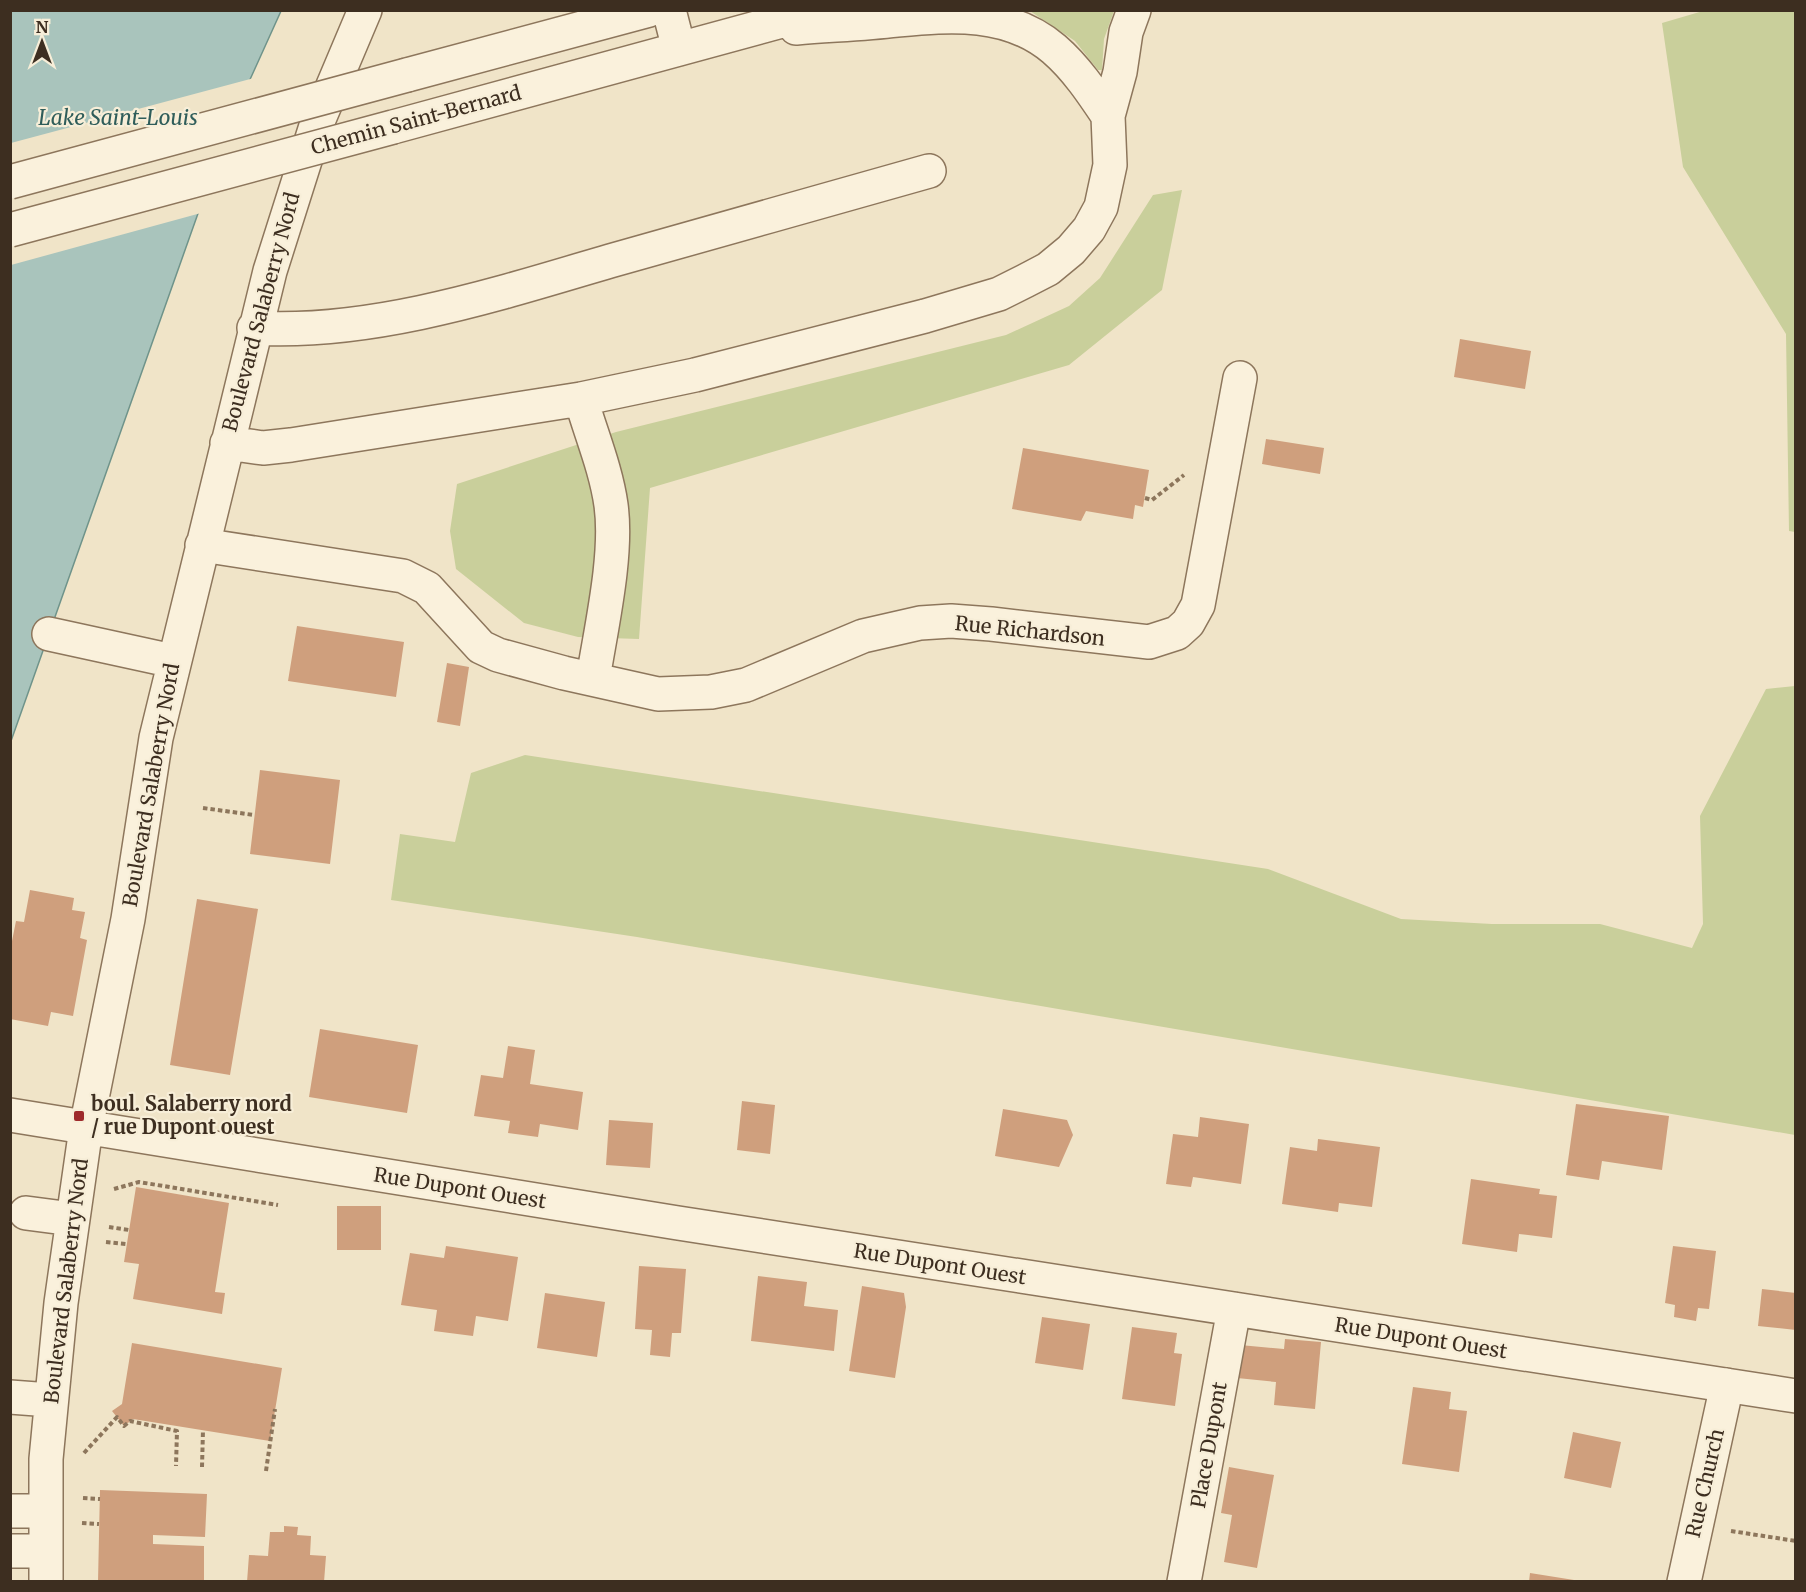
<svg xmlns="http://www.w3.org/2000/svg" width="1806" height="1592" font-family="Merriweather,serif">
	<rect width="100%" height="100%" fill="#f0e4c8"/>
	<path fill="#c9cf9b" d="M 1030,11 L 1114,11 L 1104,39 L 1102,70 L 1098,70 L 1075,41 Z
		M 1703,11 L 1795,11 L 1795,532 L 1789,531 L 1786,334 L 1683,167 L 1662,23 Z
		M 1182,190 L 1162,290 L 1069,365 L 650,488 L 639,639 L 578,637 L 524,623 L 456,569 L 450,531 L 457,484 L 616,432 L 1006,335 L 1069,306 L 1100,278 L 1153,195 Z
		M 1795,686 L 1795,1135 L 637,937 L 391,900 L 400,834 L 455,842 L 471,773 L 525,755 L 1268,869 L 1401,919 L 1492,924 L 1600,924 L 1692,948 L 1703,924 L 1700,816 L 1766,689 Z"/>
	<path fill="#a9c4bc" stroke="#6f938a" stroke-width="1.5" d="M 11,11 L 281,11 L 229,126 L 11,741 Z"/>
	<path fill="#f0e4c8" d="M 254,78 L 232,127 L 201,213 L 11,265 L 11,143 Z"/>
	<path fill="#cf9f7d" d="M 1460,339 L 1531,351 L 1525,389 L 1454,377 Z
		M 1266,439 L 1324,448 L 1320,474 L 1262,464 Z
		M 1023,448 L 1149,470 L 1143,507 L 1135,505 L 1133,519 L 1086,511 L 1081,521 L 1012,509 Z
		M 297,626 L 404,642 L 396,697 L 288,681 Z
		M 447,663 L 469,667 L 460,726 L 437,722 Z
		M 260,770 L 340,780 L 330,864 L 250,854 Z
		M 30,890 L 74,898 L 72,910 L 85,912 L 80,938 L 87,940 L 73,1016 L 51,1012 L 48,1026 L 10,1019 L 10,951 L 16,921 L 24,922 Z
		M 197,899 L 258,909 L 230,1075 L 170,1065 Z
		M 320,1029 L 418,1045 L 407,1113 L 309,1097 Z
		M 508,1046 L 535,1050 L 530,1084 L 583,1092 L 578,1130 L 540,1124 L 538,1137 L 508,1133 L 510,1121 L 474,1116 L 481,1075 L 503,1078 Z
		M 742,1101 L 775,1105 L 770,1154 L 737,1150 Z
		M 1576,1104 L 1669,1116 L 1662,1170 L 1602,1161 L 1599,1180 L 1566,1175 Z
		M 1003,1109 L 1067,1120 L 1073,1135 L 1059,1167 L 995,1156 Z
		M 1200,1117 L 1249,1124 L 1241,1184 L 1193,1177 L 1191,1187 L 1166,1184 L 1173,1134 L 1198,1137 Z
		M 609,1120 L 653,1123 L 650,1168 L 606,1165 Z
		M 1318,1139 L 1380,1147 L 1372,1207 L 1339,1203 L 1338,1212 L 1282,1204 L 1290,1147 L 1317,1151 Z
		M 1471,1179 L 1540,1189 L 1539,1194 L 1557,1196 L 1552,1238 L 1519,1234 L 1517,1252 L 1462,1244 Z
		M 136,1187 L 229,1203 L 215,1292 L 225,1293 L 222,1314 L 133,1299 L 139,1264 L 124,1262 Z
		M 337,1206 L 381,1206 L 381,1250 L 337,1250 Z
		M 446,1246 L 518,1257 L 508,1321 L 476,1316 L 473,1336 L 434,1331 L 437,1310 L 401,1305 L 410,1253 L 444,1258 Z
		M 1673,1246 L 1716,1251 L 1709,1309 L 1698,1308 L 1696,1321 L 1674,1317 L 1675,1305 L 1665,1303 Z
		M 639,1266 L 686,1269 L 681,1333 L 672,1333 L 670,1357 L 650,1355 L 652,1330 L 635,1329 Z
		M 758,1276 L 807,1282 L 804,1306 L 838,1310 L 834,1351 L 751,1341 Z
		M 862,1286 L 904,1293 L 906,1307 L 895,1378 L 849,1371 Z
		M 1762,1289 L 1796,1293 L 1796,1330 L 1758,1326 Z
		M 545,1293 L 605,1302 L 597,1357 L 537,1348 Z
		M 1042,1317 L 1090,1324 L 1083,1370 L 1035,1363 Z
		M 1132,1327 L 1177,1333 L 1174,1353 L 1182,1354 L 1175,1406 L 1122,1399 Z
		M 1285,1339 L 1321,1342 L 1315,1409 L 1274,1405 L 1276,1382 L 1237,1378 L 1240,1345 L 1284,1349 Z
		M 132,1343 L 282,1368 L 270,1441 L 133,1419 L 124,1426 L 112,1411 L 122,1404 Z
		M 1413,1387 L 1451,1392 L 1449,1409 L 1467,1411 L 1459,1472 L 1402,1464 Z
		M 1573,1432 L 1621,1442 L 1611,1488 L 1564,1478 Z
		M 1229,1467 L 1274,1475 L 1257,1568 L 1224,1562 L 1232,1515 L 1221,1513 Z
		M 100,1490 L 207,1494 L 205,1537 L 153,1535 L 153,1544 L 204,1546 L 204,1582 L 98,1582 Z
		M 284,1526 L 298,1527 L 297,1535 L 311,1536 L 310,1555 L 326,1556 L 324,1582 L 247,1582 L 249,1555 L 268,1556 L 270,1532 L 284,1532 Z
		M 1530,1573 L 1574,1580 L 1574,1582 L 1529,1582 Z"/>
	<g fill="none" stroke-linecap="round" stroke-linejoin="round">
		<defs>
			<path id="minor" d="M 669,10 L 679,49
				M 796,28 C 830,25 863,24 897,20 C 951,15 1008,10 1054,49 C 1076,68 1092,92 1108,116
				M 407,75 L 649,10
				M 393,127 L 822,10
				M 254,328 C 372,335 498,294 610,261 C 716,231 823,201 929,171
				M 581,399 C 591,434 606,469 611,505 C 618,555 601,628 593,679
				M 227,443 L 263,448 L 291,445 L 581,399 L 695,375 L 925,316 L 999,294 L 1025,281 L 1048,269 L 1071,250 L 1089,229 L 1101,207 L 1110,165 L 1108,116 L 1120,72 L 1126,32 L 1134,10
				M 202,545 L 403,576 L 427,588 L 481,647 L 498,655 L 564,673 L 658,694 L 711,692 L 746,685 L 863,636 L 920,623 L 951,621 L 991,624 L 1149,642 L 1177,633 L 1188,623 L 1198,605 L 1240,378
				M 49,634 L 173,661
				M 10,1115 L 678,1223 L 1796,1396
				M 26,1213 L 72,1219
				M 10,1397 L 50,1400
				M 10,1511 L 45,1511
				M 10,1551 L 45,1551
				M 46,1582 L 46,1459 L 61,1303 L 86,1128 L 128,919 L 156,738 L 270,271 L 316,126 L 365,10
				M 1184,1582 L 1234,1309
				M 1684,1582 L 1727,1385"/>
		</defs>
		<use href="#minor" stroke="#8d765c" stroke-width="36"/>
		<path stroke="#8d765c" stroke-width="4" stroke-dasharray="4.5 3" stroke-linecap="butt" d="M 1145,498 L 1152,500 L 1184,475
			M 203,808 L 254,815
			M 114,1189 L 139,1182 L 278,1205
			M 109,1227 L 129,1230
			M 106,1242 L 126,1244
			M 84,1453 L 117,1417 L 124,1426 L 130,1421 L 177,1431 L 176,1466
			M 202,1467 L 203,1430
			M 266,1471 L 275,1409
			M 83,1498 L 100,1499
			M 82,1523 L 99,1524
			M 1731,1531 L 1796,1541"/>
		<use href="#minor" stroke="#faf1dc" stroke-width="33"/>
		<defs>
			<path id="minor-bridge" d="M 10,182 L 407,75
				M 10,230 L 393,127"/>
		</defs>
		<use href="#minor-bridge" stroke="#8d765c" stroke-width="36" stroke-linecap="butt"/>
		<use href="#minor-bridge" stroke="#faf1dc" stroke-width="33"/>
	</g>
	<rect fill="#9e2a2b" stroke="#f7eed8" stroke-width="2" x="73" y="1110" width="12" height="12" rx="3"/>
	<g text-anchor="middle" stroke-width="4.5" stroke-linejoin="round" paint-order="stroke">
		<g font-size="20" fill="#3d2e20" stroke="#f7eed8">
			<text transform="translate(416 120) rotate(-15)" y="7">Chemin Saint-Bernard</text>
			<text transform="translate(261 312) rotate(-75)" y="7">Boulevard Salaberry Nord</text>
			<text transform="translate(1030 631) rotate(6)" y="7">Rue Richardson</text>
			<text transform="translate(151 785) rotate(-80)" y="7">Boulevard Salaberry Nord</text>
			<text transform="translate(460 1188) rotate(9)" y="7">Rue Dupont Ouest</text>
			<text transform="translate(940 1264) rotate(9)" y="7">Rue Dupont Ouest</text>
			<text transform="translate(66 1281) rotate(-83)" y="7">Boulevard Salaberry Nord</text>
			<text transform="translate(1421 1338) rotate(9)" y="7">Rue Dupont Ouest</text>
			<text transform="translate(1209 1445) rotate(-80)" y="7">Place Dupont</text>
			<text transform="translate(1705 1483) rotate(-77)" y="7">Rue Church</text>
		</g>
		<g font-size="20" font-weight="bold" fill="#3d2e20" stroke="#f7eed8" text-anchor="start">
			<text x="91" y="1111">boul. Salaberry nord<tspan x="91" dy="23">/ rue Dupont ouest</tspan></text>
		</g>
		<g font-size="21" font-style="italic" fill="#2f5d5a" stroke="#f7eed8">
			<text x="118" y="125">Lake Saint-Louis</text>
		</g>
	</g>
	<rect width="1806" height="1592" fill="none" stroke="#3d2e20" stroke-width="24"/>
	<g transform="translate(42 42)" stroke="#f7eed8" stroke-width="4.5" paint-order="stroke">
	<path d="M0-4.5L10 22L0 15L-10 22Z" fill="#3d2e20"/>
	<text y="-9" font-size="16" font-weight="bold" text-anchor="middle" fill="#3d2e20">N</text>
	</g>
</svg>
